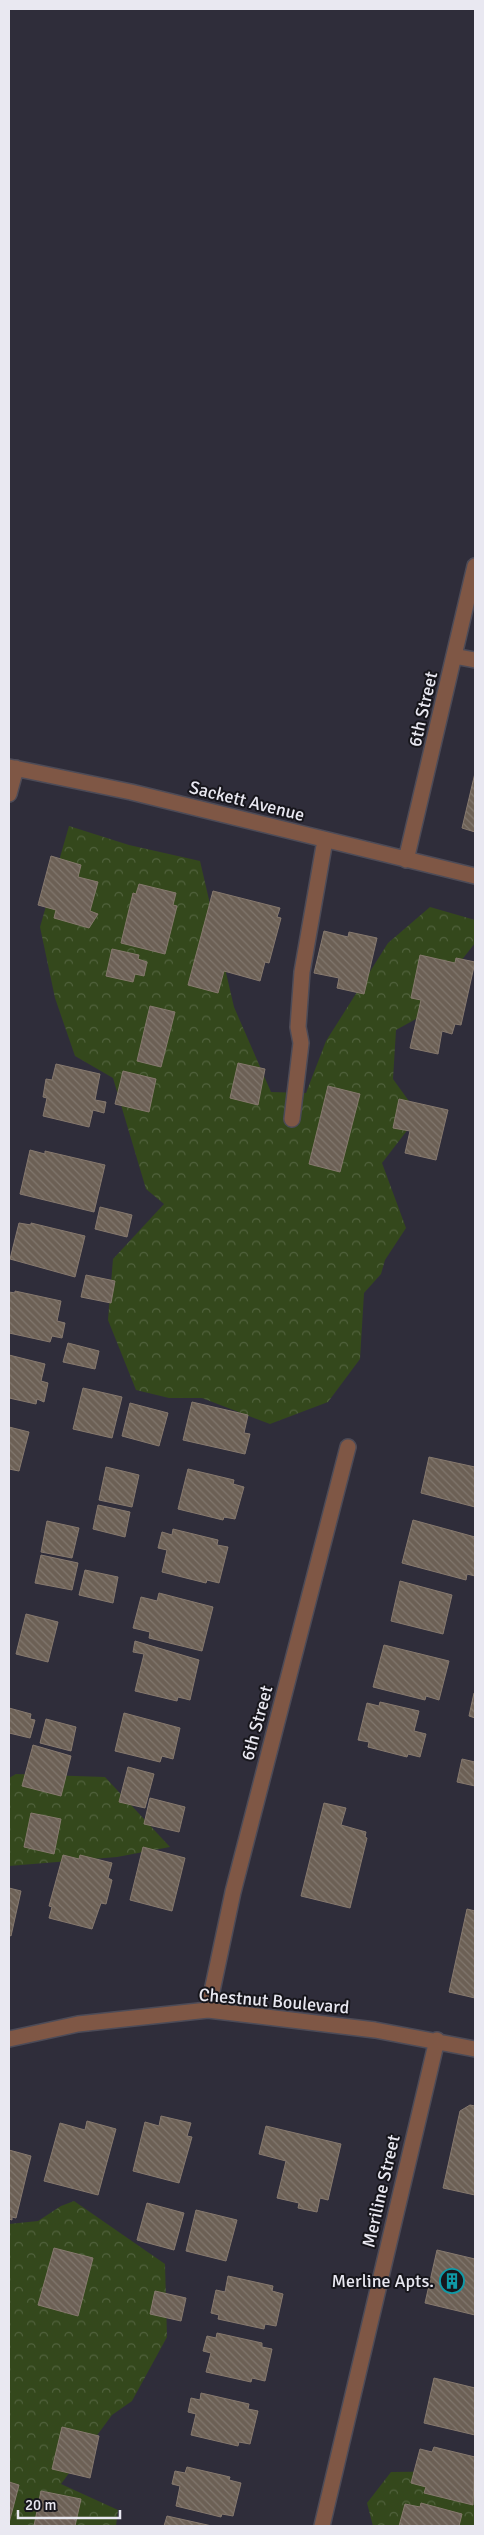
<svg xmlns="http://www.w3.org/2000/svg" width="484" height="2535" font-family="Signika,sans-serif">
	<defs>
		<pattern id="forest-crowns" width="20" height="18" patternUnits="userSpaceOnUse" patternTransform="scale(1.25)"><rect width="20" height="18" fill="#34481c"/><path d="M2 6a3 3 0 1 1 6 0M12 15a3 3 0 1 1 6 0" fill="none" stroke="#51623d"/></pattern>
		<pattern id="building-back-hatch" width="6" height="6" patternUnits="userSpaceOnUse" patternTransform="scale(1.25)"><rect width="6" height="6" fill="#6c6055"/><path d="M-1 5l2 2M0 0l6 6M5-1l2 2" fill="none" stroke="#81776e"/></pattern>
	</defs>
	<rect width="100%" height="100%" fill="#2f2d3a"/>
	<path fill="url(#forest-crowns)" d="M 69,826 L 129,845 L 200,861 L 234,1007 L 271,1092 L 306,1093 L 326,1041 L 388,943 L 430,907 L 475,920 L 475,943 L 416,1019 L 396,1030 L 393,1079 L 419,1115 L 382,1163 L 406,1228 L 385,1260 L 381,1274 L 364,1293 L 360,1359 L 328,1402 L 270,1424 L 202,1398 L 169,1398 L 136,1390 L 108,1320 L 113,1259 L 164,1204 L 146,1189 L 113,1078 L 75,1056 L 55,998 L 40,927 Z
		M 16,1774 L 105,1777 L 170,1847 L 117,1857 L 9,1866 L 9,1778 Z
		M 74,2201 L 165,2264 L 167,2337 L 132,2401 L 112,2415 L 61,2484 L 118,2510 L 116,2526 L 9,2526 L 9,2224 L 38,2221 L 61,2206 Z
		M 475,2471 L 475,2526 L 373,2526 L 367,2503 L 391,2472 Z"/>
	<path fill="url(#building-back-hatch)" stroke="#86796e" d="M 475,773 L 475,832 L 462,828 Z
		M 51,856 L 81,865 L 78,877 L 98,882 L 90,911 L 98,914 L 89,928 L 54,918 L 56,910 L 38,905 Z
		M 139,884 L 176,893 L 173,905 L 177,906 L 165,954 L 121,943 L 133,893 L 136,894 Z
		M 213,891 L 280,908 L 277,917 L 281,918 L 269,963 L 265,962 L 260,981 L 224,971 L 218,993 L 188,985 Z
		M 324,931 L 348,937 L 349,932 L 377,938 L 364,994 L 337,988 L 339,978 L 314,973 Z
		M 112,949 L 139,955 L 138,959 L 147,962 L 144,976 L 135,974 L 133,982 L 106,976 Z
		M 420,955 L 455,963 L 456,958 L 475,962 L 461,1025 L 455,1024 L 452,1034 L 442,1031 L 438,1054 L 410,1048 L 421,1000 L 411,998 Z
		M 150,1006 L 175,1012 L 161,1067 L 137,1061 Z
		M 238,1063 L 265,1069 L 258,1105 L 230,1098 Z
		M 56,1064 L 100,1074 L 95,1100 L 106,1102 L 104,1113 L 93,1110 L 89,1127 L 43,1116 L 47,1098 L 43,1097 L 46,1079 L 52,1080 Z
		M 123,1071 L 156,1079 L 149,1112 L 115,1104 Z
		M 328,1086 L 360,1094 L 340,1172 L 309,1164 Z
		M 399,1099 L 448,1110 L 436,1160 L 405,1153 L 410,1131 L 393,1128 Z
		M 30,1150 L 45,1154 L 45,1151 L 105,1165 L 94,1212 L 20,1194 Z
		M 100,1207 L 132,1215 L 127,1237 L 95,1229 Z
		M 19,1223 L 31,1225 L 31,1223 L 85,1236 L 75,1277 L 10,1259 Z
		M 86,1275 L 115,1281 L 111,1303 L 81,1297 Z
		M 15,1291 L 61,1301 L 57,1321 L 65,1323 L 62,1338 L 52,1336 L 50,1342 L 9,1333 L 9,1292 L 15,1293 Z
		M 68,1343 L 99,1351 L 95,1369 L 63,1362 Z
		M 9,1355 L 45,1364 L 41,1381 L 48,1383 L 44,1402 L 37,1399 L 36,1404 L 9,1398 Z
		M 83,1388 L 122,1397 L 112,1438 L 73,1429 Z
		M 192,1402 L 248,1415 L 244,1433 L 250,1434 L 245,1454 L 183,1440 Z
		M 130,1403 L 168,1413 L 159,1446 L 122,1436 Z
		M 9,1427 L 29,1432 L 19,1471 L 9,1469 Z
		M 429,1457 L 475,1467 L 475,1507 L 421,1493 Z
		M 106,1467 L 139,1475 L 132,1507 L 99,1500 Z
		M 188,1469 L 234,1480 L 233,1484 L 244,1487 L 235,1519 L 224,1517 L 223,1520 L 178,1509 Z
		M 98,1505 L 130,1512 L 125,1537 L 93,1529 Z
		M 413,1520 L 475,1537 L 475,1576 L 467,1574 L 466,1580 L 402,1563 Z
		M 47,1521 L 79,1528 L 72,1558 L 41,1552 Z
		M 173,1529 L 218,1540 L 217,1545 L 228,1547 L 219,1583 L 207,1580 L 206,1583 L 162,1572 L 167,1550 L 158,1548 L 162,1532 L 172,1535 Z
		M 41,1555 L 78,1563 L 72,1590 L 35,1583 Z
		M 85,1570 L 118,1577 L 113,1603 L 79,1595 Z
		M 400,1581 L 452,1595 L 443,1634 L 391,1621 Z
		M 159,1593 L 213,1607 L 202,1651 L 149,1638 L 150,1632 L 133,1628 L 141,1597 L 157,1601 Z
		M 26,1614 L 58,1622 L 48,1662 L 16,1654 Z
		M 135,1641 L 199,1660 L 190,1700 L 178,1697 L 177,1701 L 135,1691 L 144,1654 L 133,1652 Z
		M 384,1645 L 449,1661 L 439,1700 L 426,1696 L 425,1700 L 373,1687 Z
		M 474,1693 L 475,1693 L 475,1718 L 469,1716 Z
		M 380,1702 L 419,1711 L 414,1731 L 426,1734 L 420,1757 L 408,1754 L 407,1757 L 368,1747 L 369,1742 L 358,1740 L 367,1703 L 379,1706 Z
		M 9,1708 L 31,1714 L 30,1719 L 35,1720 L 30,1738 L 9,1733 Z
		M 124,1713 L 180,1728 L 173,1759 L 162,1756 L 160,1762 L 115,1751 Z
		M 46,1719 L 76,1727 L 71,1751 L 40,1743 Z
		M 33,1745 L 71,1756 L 61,1796 L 22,1786 Z
		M 462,1759 L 475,1762 L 475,1786 L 457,1782 Z
		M 128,1767 L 154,1774 L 145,1808 L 119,1802 Z
		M 150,1798 L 185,1807 L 179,1832 L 144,1824 Z
		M 324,1803 L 346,1808 L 341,1825 L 366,1832 L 365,1837 L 367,1838 L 350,1908 L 301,1896 Z
		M 31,1813 L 61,1819 L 54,1854 L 24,1847 Z
		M 143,1847 L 185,1858 L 172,1911 L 130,1900 Z
		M 63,1855 L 79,1859 L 80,1855 L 112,1863 L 108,1878 L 112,1880 L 106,1904 L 101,1903 L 92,1929 L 49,1918 L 52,1907 L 49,1906 Z
		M 9,1888 L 21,1891 L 11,1936 L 9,1935 Z
		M 467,1909 L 475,1911 L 475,1998 L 449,1992 Z
		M 470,2105 L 475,2106 L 475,2195 L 443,2188 L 460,2111 Z
		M 161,2116 L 191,2123 L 187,2136 L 192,2137 L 179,2183 L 133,2171 L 145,2122 L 159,2126 Z
		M 87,2121 L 116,2129 L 98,2195 L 44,2181 L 60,2123 L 85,2130 Z
		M 266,2126 L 341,2144 L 328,2200 L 320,2198 L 317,2212 L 298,2208 L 299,2203 L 277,2198 L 286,2161 L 259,2154 Z
		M 9,2150 L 31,2156 L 16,2218 L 12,2217 L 12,2220 L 9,2219 Z
		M 147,2203 L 184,2213 L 174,2250 L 137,2240 Z
		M 196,2210 L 237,2220 L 226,2261 L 186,2251 Z
		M 54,2248 L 93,2258 L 78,2316 L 38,2305 Z
		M 437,2250 L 475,2259 L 475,2315 L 425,2303 Z
		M 228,2276 L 273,2286 L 272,2291 L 283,2294 L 276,2326 L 265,2324 L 264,2329 L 218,2319 L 219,2315 L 211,2313 L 216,2290 L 225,2292 Z
		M 155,2291 L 186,2298 L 181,2321 L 150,2314 Z
		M 217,2333 L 262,2343 L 262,2347 L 272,2349 L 265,2381 L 252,2378 L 251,2382 L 206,2372 L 211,2353 L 203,2351 L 207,2336 L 216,2338 Z
		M 434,2378 L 475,2388 L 475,2435 L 424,2423 Z
		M 201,2393 L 249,2404 L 248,2409 L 258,2411 L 250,2444 L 239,2442 L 238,2446 L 191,2435 L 196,2414 L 188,2412 L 191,2398 L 200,2400 Z
		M 62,2427 L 99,2436 L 90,2478 L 52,2469 Z
		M 434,2447 L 475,2457 L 473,2505 L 424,2493 L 426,2487 L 411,2483 L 420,2449 L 432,2452 Z
		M 187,2467 L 230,2477 L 229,2480 L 241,2483 L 233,2516 L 222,2514 L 221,2517 L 176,2506 L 180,2486 L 172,2484 L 175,2471 L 185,2473 Z
		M 9,2482 L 19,2485 L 9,2523 Z
		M 41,2491 L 81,2499 L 75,2526 L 34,2526 Z
		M 421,2503 L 462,2514 L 459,2526 L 399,2526 L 405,2504 L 420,2507 Z
		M 167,2516 L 212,2526 L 164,2526 Z"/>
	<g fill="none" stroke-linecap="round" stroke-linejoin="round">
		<defs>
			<path id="minor" d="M 454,656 L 475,660
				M 9,767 L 131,792 L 475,876
				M 9,794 L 16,768
				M 406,860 L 475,566
				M 292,1119 L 301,1043 L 298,1027 L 302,972 L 325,840
				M 208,2010 L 233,1892 L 348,1447
				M 9,2039 L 78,2024 L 208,2010 L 375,2030 L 475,2049
				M 322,2526 L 437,2040"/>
		</defs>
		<use href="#minor" stroke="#4d4b57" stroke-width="18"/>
		<use href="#minor" stroke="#7f5745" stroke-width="15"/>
	</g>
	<defs>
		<symbol id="building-ring" viewBox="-11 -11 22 22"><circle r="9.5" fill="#17161c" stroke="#0f9aa8" stroke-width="1.5"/><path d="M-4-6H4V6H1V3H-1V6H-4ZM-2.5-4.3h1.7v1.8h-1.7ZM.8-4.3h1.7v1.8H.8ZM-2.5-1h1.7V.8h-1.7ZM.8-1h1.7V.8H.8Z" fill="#0f9aa8"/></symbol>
	</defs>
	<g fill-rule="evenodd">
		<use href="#building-ring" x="438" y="2267" width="28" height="28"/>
	</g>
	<g text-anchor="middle" stroke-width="4" stroke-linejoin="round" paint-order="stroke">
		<g font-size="18" fill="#e9e8f1" stroke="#17161c">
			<text transform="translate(423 709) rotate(-77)" y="6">6th Street</text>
			<text transform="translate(247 801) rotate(14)" y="6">Sackett Avenue</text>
			<text transform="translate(257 1723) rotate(-75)" y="6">6th Street</text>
			<text transform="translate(274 2001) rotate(5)" y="6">Chestnut Boulevard</text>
			<text transform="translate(381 2191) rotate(-77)" y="6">Meriline Street</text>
		</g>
		<g font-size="18" fill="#e9e8f1" stroke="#17161c" text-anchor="end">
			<text x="434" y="2287">Merline Apts.</text>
		</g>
	</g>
	<rect width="484" height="2535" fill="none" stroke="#e9e8f1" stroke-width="20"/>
	<path d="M18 2510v8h102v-8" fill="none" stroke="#e9e8f1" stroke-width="2.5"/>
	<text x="25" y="2510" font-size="15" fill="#e9e8f1" stroke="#17161c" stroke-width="4" paint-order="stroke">20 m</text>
</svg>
